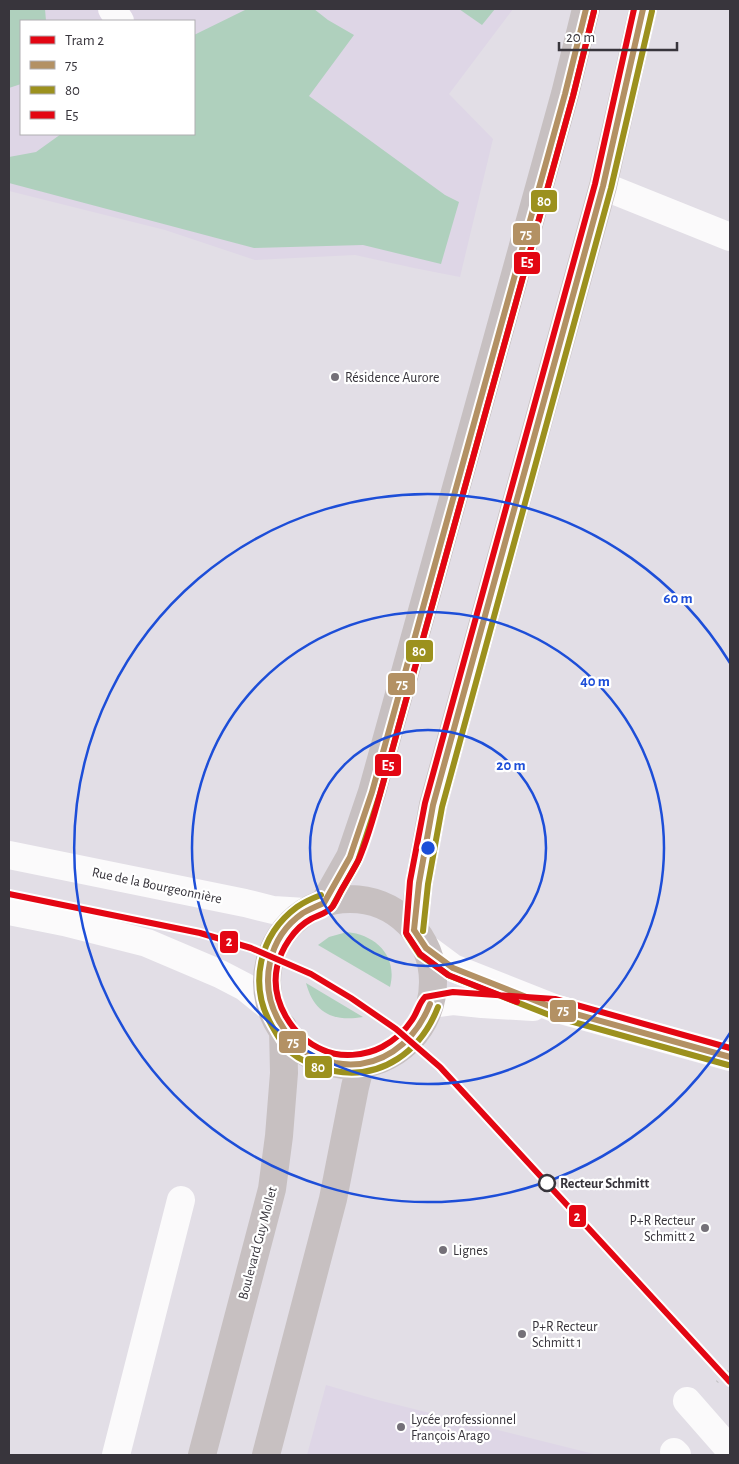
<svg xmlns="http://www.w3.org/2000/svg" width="739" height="1464" font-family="'Alegreya Sans',sans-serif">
	<rect width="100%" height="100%" fill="#e2dee6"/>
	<path fill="#ded6e6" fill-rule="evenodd" d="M 9,9 L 513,9 L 449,94 L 493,139 L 460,277 L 414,268 L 355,255 L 255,260 L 165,230 L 9,191 ZM 21,21 L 194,21 L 194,134 L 21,134 Z
		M 326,1385 L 378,1400 L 598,1455 L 307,1455 Z"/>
	<path fill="#afd0bd" d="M 9,9 L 45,9 L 46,21 L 21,21 L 21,84 L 9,88 Z
		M 247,9 L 314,9 L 328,20 L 354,35 L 309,96 L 445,195 L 459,202 L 441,264 L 363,245 L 254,248 L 9,183 L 9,157 L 36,152 L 61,134 L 194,134 L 194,35 Z
		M 459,9 L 495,9 L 482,25 Z
		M 347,932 C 376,935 398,956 390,987 L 318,945 L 329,937 Z
		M 306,983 L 363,1017 C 333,1022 314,1013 306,983 Z"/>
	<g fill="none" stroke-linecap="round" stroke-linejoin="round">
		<path stroke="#c1c0c3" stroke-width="3" stroke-dasharray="1 4" stroke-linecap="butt" d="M 395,1055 L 400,1047
			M 717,1382 L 730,1369"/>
		<path stroke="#fbfafb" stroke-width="28" d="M 112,9 L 120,21
			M 603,186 L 730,237
			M 9,855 L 245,903 L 273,910 L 305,912
			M 9,911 L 64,922 L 147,943 L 220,974 L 245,987 L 271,1008
			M 426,948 L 453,968 L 554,1008 L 730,1057
			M 430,1004 L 453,1001 L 482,1004 L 533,1007
			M 687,1401 L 730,1450
			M 674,1452 L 677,1455
			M 116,1455 L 181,1200"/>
		<path stroke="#c7c0c1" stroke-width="28" d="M267 982a83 83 0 1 1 166 0a83 83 0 1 1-166 0Z
			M 324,903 L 350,857 L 372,792 L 565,94 L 586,9
			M 414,930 L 419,883 L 433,805 L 603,186 L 643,9
			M 202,1455 L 272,1189 L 279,1136 L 284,1073 L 283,1027
			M 266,1455 L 333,1199 L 355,1087 L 361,1063"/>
		<defs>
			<path id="bus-1" d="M 324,903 L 350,857 L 372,792 L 565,94 L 586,9
				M 324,903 C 317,906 310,909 303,913 C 268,937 258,984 279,1021 C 285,1030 289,1039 297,1046 C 308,1055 321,1060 335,1063 C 379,1071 414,1044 430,1004
				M 414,930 L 419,883 L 433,805 L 603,186 L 643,9
				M 414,930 L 426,948 L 453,968 L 554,1008 L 730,1057"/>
			<path id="bus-2" d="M 321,895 C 313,898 304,902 297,907 C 259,935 248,985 272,1026 C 277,1035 282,1044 289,1051 C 302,1062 318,1068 334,1071 C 382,1080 421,1051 438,1007
				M 332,907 L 358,861 L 380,794 L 573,96 L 594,11
				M 423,931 L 428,884 L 442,807 L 611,188 L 652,11
				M 407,935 L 420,955 L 450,976 L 552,1016 L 728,1065"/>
			<path id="bus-3" d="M 594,11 L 573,96 L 380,794 C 374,816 368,838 359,859 C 354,869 348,879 342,889 C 339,894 337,900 333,906 C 328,913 319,915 311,919 C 294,928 281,949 277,967 C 270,1001 292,1037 323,1050 C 340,1058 365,1056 382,1047 C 393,1041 405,1031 412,1020 C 417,1013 419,1003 425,997 L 453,992 L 555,999 L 730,1048
				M 517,1002 L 448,975 L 420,954 L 406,933 L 410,881 L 425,803 L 595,184 L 634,9"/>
		</defs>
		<use href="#bus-1" stroke="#fff" stroke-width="10"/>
		<use href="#bus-2" stroke="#fff" stroke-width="10"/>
		<use href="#bus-3" stroke="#fff" stroke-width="10"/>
		<use href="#bus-1" stroke="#b39164" stroke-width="6"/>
		<use href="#bus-2" stroke="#9c911e" stroke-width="6"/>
		<use href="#bus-3" stroke="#e30613" stroke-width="6"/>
		<defs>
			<path id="tram-1" d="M 9,894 L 200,933 L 251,948 L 311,974 L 351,998 L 396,1029 L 440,1067 L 730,1382"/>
		</defs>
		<use href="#tram-1" stroke="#fff" stroke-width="10"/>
		<use href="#tram-1" stroke="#e30613" stroke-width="6"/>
	</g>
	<g fill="none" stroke="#1d4ed8" stroke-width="2.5">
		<circle cx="428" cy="848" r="118"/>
		<circle cx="428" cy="848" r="236"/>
		<path d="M730 1033A354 354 0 1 1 730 663"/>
	</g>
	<g fill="#747078" stroke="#fff" stroke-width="2">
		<circle cx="335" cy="377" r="5"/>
		<circle cx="705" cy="1228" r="5"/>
		<circle cx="443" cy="1250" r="5"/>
		<circle cx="522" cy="1334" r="5"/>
		<circle cx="401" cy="1427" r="5"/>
	</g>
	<circle fill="#fff" stroke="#38353c" stroke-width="2.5" cx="547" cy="1183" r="8"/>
	<g text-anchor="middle" stroke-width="4.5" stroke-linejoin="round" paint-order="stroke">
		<g font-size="14" fill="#38353c" stroke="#fff" text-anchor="start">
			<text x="345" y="382">Résidence Aurore</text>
			<text x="695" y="1225" text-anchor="end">P+R Recteur<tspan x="695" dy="16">Schmitt 2</tspan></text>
			<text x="453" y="1255">Lignes</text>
			<text x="532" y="1331">P+R Recteur<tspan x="532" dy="16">Schmitt 1</tspan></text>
			<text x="411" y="1424">Lycée professionnel<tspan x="411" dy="16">François Arago</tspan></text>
		</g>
		<g font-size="14" fill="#38353c" stroke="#fff">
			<text transform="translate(157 885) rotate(12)" y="5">Rue de la Bourgeonnière</text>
			<text transform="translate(257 1243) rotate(-75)" y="5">Boulevard Guy Mollet</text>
		</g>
		<g font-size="14" font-weight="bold" fill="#38353c" stroke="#fff" text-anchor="start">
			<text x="560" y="1188">Recteur Schmitt</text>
		</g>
	</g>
	<circle cx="428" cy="848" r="8" fill="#1d4ed8" stroke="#fff" stroke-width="2.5"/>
	<g font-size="15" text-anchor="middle" font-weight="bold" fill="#1d4ed8" stroke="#fff" stroke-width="4.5" stroke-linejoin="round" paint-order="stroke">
		<text x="678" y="603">60 m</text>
		<text x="595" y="686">40 m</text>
		<text x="511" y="770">20 m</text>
	</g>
	<g stroke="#fff" stroke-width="2">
		<rect x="530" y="189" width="28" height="24" rx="5" fill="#9c911e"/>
		<rect x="512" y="222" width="29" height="24" rx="5" fill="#b39164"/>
		<rect x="513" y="251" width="28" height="24" rx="5" fill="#e30613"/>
		<rect x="405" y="639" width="29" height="24" rx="5" fill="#9c911e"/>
		<rect x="387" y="672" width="29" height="24" rx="5" fill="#b39164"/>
		<rect x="374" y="753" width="28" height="24" rx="5" fill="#e30613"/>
		<rect x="219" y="930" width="20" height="24" rx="5" fill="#e30613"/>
		<rect x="549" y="999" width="28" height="24" rx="5" fill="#b39164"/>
		<rect x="278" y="1030" width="29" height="24" rx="5" fill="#b39164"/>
		<rect x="304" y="1055" width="29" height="24" rx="5" fill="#9c911e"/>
		<rect x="568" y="1204" width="19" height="24" rx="5" fill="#e30613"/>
	</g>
	<g font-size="14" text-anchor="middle" font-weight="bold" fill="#fff">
		<text x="544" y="206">80</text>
		<text x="526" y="239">75</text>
		<text x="527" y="267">E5</text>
		<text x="419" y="656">80</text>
		<text x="402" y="689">75</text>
		<text x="388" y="770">E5</text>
		<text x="229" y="946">2</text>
		<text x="563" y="1015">75</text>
		<text x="293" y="1047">75</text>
		<text x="318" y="1072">80</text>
		<text x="577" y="1221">2</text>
	</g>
	<rect width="739" height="1464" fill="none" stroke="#38353c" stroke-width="20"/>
	<rect x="20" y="20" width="175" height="115" fill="#ffffff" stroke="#afaeb1"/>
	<rect x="30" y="36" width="25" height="8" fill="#e30613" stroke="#afaeb1"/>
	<text x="65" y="45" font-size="15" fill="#38353c">Tram 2</text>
	<rect x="30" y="61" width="25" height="8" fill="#b39164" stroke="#afaeb1"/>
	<text x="65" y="70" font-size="15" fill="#38353c">75</text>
	<rect x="30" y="86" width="25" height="8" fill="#9c911e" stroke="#afaeb1"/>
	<text x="65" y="95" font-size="15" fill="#38353c">80</text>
	<rect x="30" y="111" width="25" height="8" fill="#e30613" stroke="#afaeb1"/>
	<text x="65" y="120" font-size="15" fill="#38353c">E5</text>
	<path d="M559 42v8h118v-8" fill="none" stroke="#38353c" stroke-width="2.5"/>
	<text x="566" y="42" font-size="15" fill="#38353c" stroke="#ffffff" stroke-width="4" paint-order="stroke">20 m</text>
</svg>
